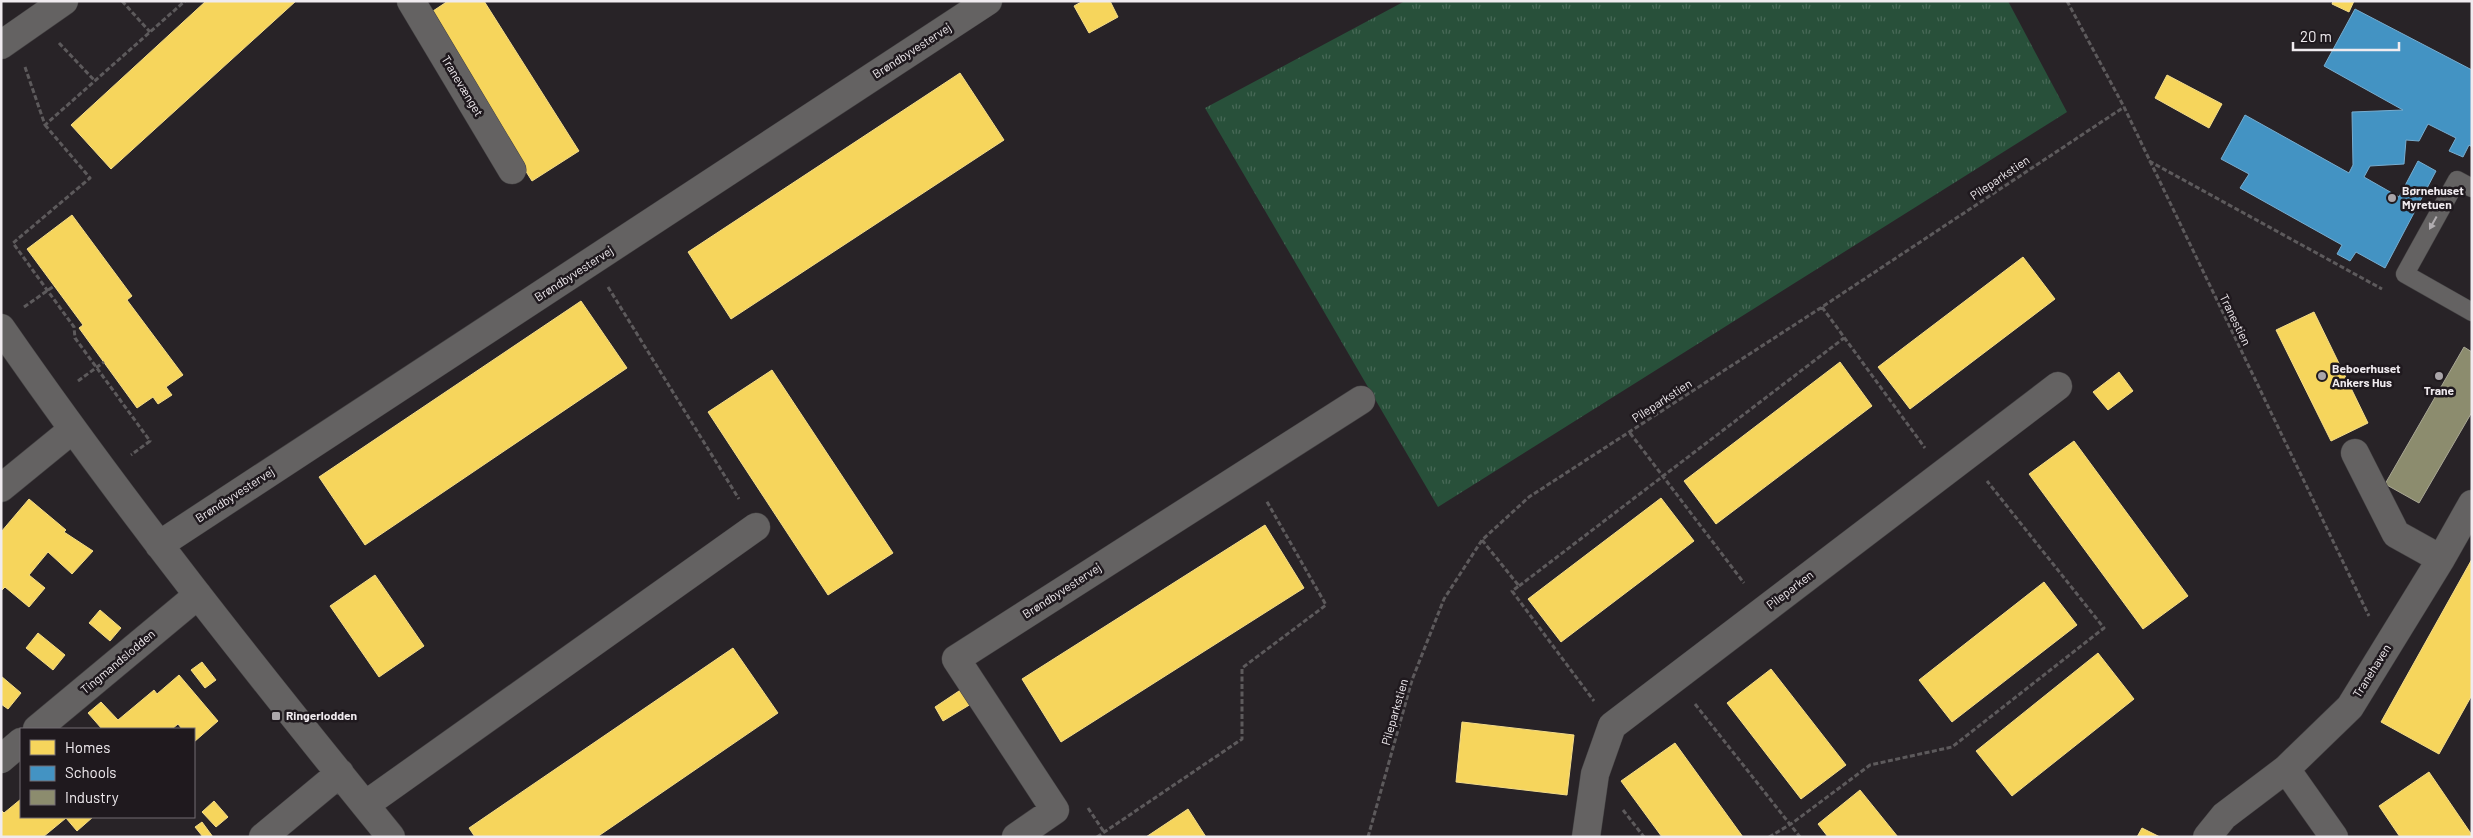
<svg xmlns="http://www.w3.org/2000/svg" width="2473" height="838" font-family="Barlow,sans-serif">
	<defs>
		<pattern id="grass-tufts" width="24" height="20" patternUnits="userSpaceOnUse" patternTransform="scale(1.25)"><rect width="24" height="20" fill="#28503a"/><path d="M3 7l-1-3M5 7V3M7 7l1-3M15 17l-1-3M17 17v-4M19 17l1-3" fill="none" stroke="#486957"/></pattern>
	</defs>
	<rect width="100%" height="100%" fill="#282327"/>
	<path fill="url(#grass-tufts)" d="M 1405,1 L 2008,1 L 2067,112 L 1438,507 L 1205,108 Z"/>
	<path fill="#f6d55c" stroke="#f4dc88" d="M 206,1 L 296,1 L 111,169 L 71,125 Z
		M 448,1 L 484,1 L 579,151 L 532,181 L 427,15 Z
		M 1083,1 L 1110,1 L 1118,17 L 1089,33 L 1074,6 Z
		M 2333,1 L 2354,1 L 2349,12 L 2332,4 Z
		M 960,73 L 1004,140 L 731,319 L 688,252 Z
		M 2167,75 L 2222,104 L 2209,128 L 2155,98 Z
		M 72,215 L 132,296 L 127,300 L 183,375 L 166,387 L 172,395 L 158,404 L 153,397 L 137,408 L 79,328 L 83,325 L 27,249 Z
		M 2023,257 L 2055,299 L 1910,409 L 1878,367 Z
		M 581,301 L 627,368 L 365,545 L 319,477 Z
		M 2314,312 L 2368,423 L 2331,441 L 2276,330 Z
		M 1840,362 L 1872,406 L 1716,524 L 1684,481 Z
		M 772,370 L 893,553 L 828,595 L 708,412 Z
		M 2119,372 L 2133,391 L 2108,410 L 2093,392 Z
		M 2074,441 L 2188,596 L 2143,629 L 2029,474 Z
		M 1661,498 L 1694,541 L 1561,642 L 1528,599 Z
		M 29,499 L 66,530 L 64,532 L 93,551 L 72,574 L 48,552 L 29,575 L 45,588 L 29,607 L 5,587 L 1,591 L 1,532 Z
		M 1265,525 L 1304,588 L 1061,742 L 1022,679 Z
		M 2472,559 L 2472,695 L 2439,754 L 2381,722 Z
		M 375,575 L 424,646 L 379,677 L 330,606 Z
		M 2044,582 L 2077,625 L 1952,722 L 1919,680 Z
		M 100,610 L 121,628 L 110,641 L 89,623 Z
		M 38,633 L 65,655 L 53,670 L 26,648 Z
		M 733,648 L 778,713 L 597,837 L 475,837 L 469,828 Z
		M 2098,653 L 2134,699 L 2012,796 L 1976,751 Z
		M 202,662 L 216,680 L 205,688 L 191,670 Z
		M 1771,669 L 1846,765 L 1801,799 L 1727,703 Z
		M 179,675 L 218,721 L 194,742 L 194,729 L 182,729 L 178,724 L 172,729 L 102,729 L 88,713 L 101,702 L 118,720 L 154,690 L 157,694 Z
		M 1,676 L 21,693 L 8,709 L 1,704 Z
		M 962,689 L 971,704 L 943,721 L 935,707 Z
		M 1462,722 L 1574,735 L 1567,795 L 1456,782 Z
		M 1675,743 L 1743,837 L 1662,837 L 1621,781 Z
		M 2429,772 L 2472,835 L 2472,837 L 2400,837 L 2379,806 Z
		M 1860,790 L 1898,837 L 1828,837 L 1818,824 Z
		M 21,799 L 21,817 L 93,817 L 77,831 L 66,818 L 43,837 L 1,837 L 1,810 L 4,813 Z
		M 214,801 L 228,817 L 216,827 L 202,812 Z
		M 1188,809 L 1206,837 L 1146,837 Z
		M 202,822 L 213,837 L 203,837 L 195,827 Z
		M 2142,828 L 2160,837 L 2137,837 Z"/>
	<path fill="#4393c3" stroke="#77add0" d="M 2355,9 L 2472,70 L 2472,147 L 2469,145 L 2463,157 L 2449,151 L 2456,138 L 2428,124 L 2419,141 L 2406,140 L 2404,164 L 2370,166 L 2364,177 L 2399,197 L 2418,161 L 2436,171 L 2385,268 L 2356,252 L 2350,261 L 2337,254 L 2342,245 L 2240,188 L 2249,174 L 2221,159 L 2245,115 L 2349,173 L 2353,165 L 2352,112 L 2403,110 L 2324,66 Z"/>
	<path fill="#8c8c6e" stroke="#aaa895" d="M 2464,347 L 2472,352 L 2472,412 L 2419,503 L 2385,484 Z"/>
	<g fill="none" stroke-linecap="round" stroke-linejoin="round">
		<defs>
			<path id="service" d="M 2472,188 L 2457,180 L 2405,274 L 2472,312"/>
			<path id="minor" d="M 411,1 L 512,170
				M 1,45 L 64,1
				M 1,328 C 123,504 256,671 391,837
				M 2355,453 L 2396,534 L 2441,559
				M 1,488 L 72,430
				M 159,545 L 988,1
				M 37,729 L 198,595
				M 1,759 L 21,742
				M 2286,769 L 2334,837
				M 365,805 L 756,527
				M 263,837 L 340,773
				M 1016,837 L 1055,810 L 956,659 L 1361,400
				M 1586,837 L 1595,774 L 1612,726 L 2058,386
				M 2207,837 L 2224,816 L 2286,769 L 2350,707 L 2441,559 L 2472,504"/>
		</defs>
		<use href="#service" stroke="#434042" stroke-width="19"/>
		<use href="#minor" stroke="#434042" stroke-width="29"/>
		<path stroke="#5d5a5c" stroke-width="3" stroke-dasharray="5 2.5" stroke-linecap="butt" d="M 122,1 L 150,32
			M 2067,1 L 2124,107 L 2369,616
			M 59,43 L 95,81
			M 25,67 L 45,125 L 185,1
			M 45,125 L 90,178 L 13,243 L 74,327 L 75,338 L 150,441 L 131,455
			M 2149,161 L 2382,289
			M 608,287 L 739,499
			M 24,307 L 54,286
			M 1822,307 L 1925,448
			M 78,381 L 104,362
			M 1630,433 L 1744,583
			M 1482,540 L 1519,586 L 1512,591 L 1594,701
			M 1519,586 L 1844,338
			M 1695,704 L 1800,837
			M 1088,808 L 1104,832
			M 1623,810 L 1644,837
			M 1097,837 L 1242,739 L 1242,668 L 1326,605 L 1266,500
			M 1368,837 L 1412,680 L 1444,599 L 1482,540 L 1529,497 L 1822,307 L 2124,107
			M 1769,837 L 1791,824 L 1870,765 L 1952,747 L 2104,628 L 1987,481"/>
		<use href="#service" stroke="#646262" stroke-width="18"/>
		<use href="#minor" stroke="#646262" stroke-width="28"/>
	</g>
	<defs><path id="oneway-solid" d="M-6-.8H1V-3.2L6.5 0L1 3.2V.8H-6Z" transform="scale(1.25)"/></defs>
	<use fill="#b1adb0" href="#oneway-solid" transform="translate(2433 223) rotate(119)"/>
	<g fill="#aaa5a9" stroke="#1f191e" stroke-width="2">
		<circle cx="2392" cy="198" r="5"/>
		<circle cx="2322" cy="376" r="5"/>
		<circle cx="2439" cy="376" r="5"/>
		<rect x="271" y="711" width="10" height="10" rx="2.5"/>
	</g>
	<g text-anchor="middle" stroke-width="5" stroke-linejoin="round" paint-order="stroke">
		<g font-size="12" fill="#f0ebef" stroke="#1f191e">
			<text transform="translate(912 51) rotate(-33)" y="4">Brøndbyvestervej</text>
			<text transform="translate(462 86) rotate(59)" y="4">Tranevænget</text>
			<text transform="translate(2000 178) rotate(-34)" y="4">Pileparkstien</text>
			<text transform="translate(574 274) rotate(-33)" y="4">Brøndbyvestervej</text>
			<text transform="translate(2235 320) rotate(64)" y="4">Tranestien</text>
			<text transform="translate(1662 401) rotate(-33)" y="4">Pileparkstien</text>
			<text transform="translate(235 495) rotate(-33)" y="4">Brøndbyvestervej</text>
			<text transform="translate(1790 590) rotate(-37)" y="4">Pileparken</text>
			<text transform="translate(1062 591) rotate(-33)" y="4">Brøndbyvestervej</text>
			<text transform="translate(118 662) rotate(-40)" y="4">Tingmandslodden</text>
			<text transform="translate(2372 671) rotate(-58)" y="4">Tranehaven</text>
			<text transform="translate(1395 712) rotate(-74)" y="4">Pileparkstien</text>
		</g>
		<g font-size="12" font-weight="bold" fill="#f0ebef" stroke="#1f191e" text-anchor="start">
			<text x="2402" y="195">Børnehuset<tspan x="2402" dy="14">Myretuen</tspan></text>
			<text x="2332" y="373">Beboerhuset<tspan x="2332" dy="14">Ankers Hus</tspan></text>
			<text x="2439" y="395" text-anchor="middle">Trane</text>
			<text x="286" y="720">Ringerlodden</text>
		</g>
	</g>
	<rect width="2473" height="838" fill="none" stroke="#f0ebef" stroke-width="5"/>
	<rect x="20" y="728" width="175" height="90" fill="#1f191e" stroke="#736d72"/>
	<rect x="30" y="740" width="25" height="15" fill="#f6d55c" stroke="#736d72"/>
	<text x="65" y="753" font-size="15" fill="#f0ebef">Homes</text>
	<rect x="30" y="766" width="25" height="15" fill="#4393c3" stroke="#736d72"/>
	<text x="65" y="778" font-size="15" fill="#f0ebef">Schools</text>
	<rect x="30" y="790" width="25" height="15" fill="#8c8c6e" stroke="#736d72"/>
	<text x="65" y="803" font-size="15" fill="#f0ebef">Industry</text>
	<path d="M2293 42v8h106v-8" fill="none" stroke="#f0ebef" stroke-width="2.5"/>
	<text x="2300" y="42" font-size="15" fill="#f0ebef" stroke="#1f191e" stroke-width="4" paint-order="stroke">20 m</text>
</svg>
